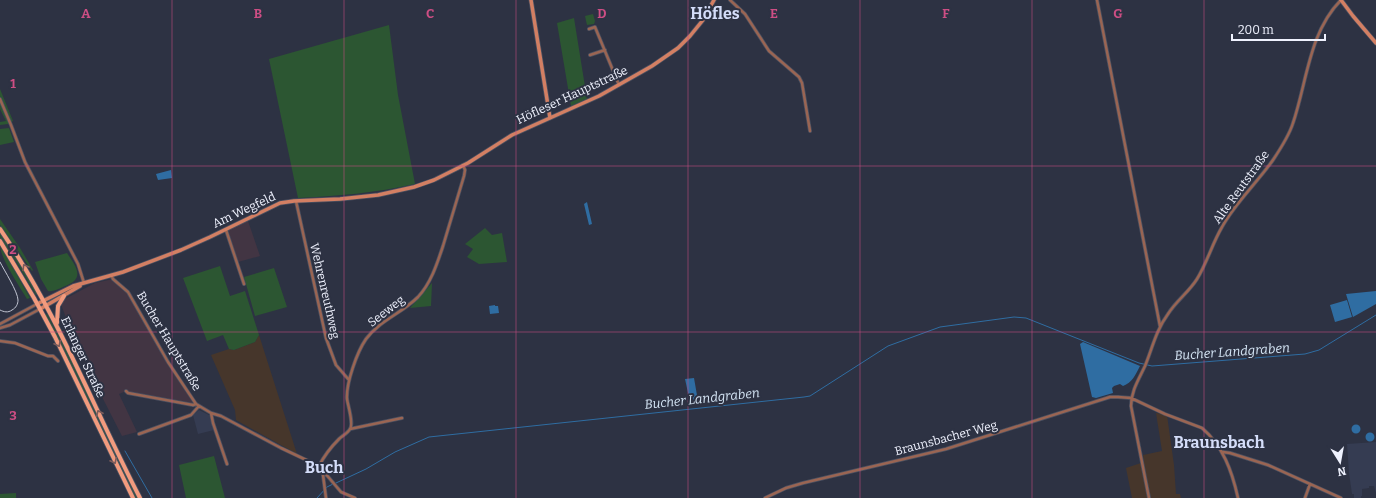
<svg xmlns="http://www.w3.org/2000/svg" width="1376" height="498" font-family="Bitter,serif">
	<rect width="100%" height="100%" fill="#2d3243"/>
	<path fill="#423543" d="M 248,221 L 260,256 L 238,262 L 228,230 Z
		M 113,279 L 124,288 L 168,362 L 196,404 L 126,391 L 119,394 L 137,432 L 122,436 L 78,350 L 62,307 L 62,303 L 65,299 L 95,283 Z"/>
	<path fill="#46362b" d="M 259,335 L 297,454 L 236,420 L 235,410 L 211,355 L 229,349 L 234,350 L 255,342 Z
		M 1156,413 L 1167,415 L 1174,465 L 1176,494 L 1180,494 L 1181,498 L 1132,498 L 1126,468 L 1144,462 L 1143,455 L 1162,451 Z"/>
	<path fill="#353c52" d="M 199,410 L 209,415 L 214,430 L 198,434 L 193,415 Z
		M 1376,442 L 1376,493 L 1374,486 L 1369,486 L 1369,488 L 1362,489 L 1362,496 L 1361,496 L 1361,498 L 1354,498 L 1354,494 L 1352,494 L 1349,473 L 1347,444 Z"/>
	<path fill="#2c5632" d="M 593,14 L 595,21 L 594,24 L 587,25 L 585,16 Z
		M 574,18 L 587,99 L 571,106 L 557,23 Z
		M 389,25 L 398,95 L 415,184 C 376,193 337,196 298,198 L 269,59 Z
		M 0,89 L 13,121 L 8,124 L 0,125 L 0,122 L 6,121 L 0,109 Z
		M 9,128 L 14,142 L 0,145 L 0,129 Z
		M 0,219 L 20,248 L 33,270 L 32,271 L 0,225 Z
		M 485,228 L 492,235 L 502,233 L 507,262 L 479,264 L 467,257 L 473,249 L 465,244 Z
		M 0,232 L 38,293 L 36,295 L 17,263 L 0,238 Z
		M 0,245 L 30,298 L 27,299 C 20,287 0,258 0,245 Z
		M 67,253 C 78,269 85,279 63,287 C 58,289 53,292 48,291 L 41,279 L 35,262 Z
		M 220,266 L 230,296 L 245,291 L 259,335 L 255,342 L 234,350 L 229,349 L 223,335 L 207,341 L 183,278 Z
		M 274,268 L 287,307 L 255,316 L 244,277 Z
		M 432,283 L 431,306 L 410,308 Z
		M 47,314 L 76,369 L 138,498 L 135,498 L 45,315 Z
		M 214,456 L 225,498 L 186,498 L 179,465 Z
		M 16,493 L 16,498 L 0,498 L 0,494 Z"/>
	<path fill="#2f6da2" d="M 171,170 L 172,178 L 158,180 L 156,174 Z
		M 587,202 L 592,224 L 589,225 L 584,204 Z
		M 1376,291 L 1376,304 L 1353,317 L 1346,294 Z
		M 1347,300 L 1352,317 L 1335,322 L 1330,305 Z
		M 495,305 L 495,306 L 498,306 L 499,313 L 490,314 L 489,306 Z
		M 1083,342 L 1140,366 C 1136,374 1132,383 1123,386 L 1120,384 L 1114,386 L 1112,388 L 1113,393 L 1096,398 L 1092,397 L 1080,344 Z
		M 694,378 L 698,401 L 690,402 L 685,379 Z
		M1351.5 429a4.5 4.5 0 1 1 9 0a4.5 4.5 0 1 1-9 0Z
		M1365.5 437a4.5 4.5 0 1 1 9 0a4.5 4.5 0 1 1-9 0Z"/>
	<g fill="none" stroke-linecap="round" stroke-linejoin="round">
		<path stroke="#2f6da2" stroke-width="1" d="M 125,451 L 152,498
			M 336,483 L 366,469 L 395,452 L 429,437 L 804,397 L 810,396 L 888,346 L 940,327 L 1014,317 L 1026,318 L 1139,363 L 1152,366 L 1305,354 L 1319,350 L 1376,315
			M 317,498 L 327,487 L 333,484"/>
		<defs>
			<path id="street" d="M 730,0 L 745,14 L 769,51 L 799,77 L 802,83 L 810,131
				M 1097,0 L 1160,326
				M 589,29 L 595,27 L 619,85
				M 590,55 L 605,50
				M 0,99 L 11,125 L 25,162 L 78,264 L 84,283
				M 296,201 L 326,338 L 336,365 L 349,380
				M 226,230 L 244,284
				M 111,275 L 113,279 L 128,292 L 168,362 L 196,404 L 211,413 L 221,416 L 281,448 L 319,466 L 341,492 L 355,498
				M 0,324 L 37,304
				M 0,328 L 10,325 L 40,309
				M 0,341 L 15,343 L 48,356 L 53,356 L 58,361
				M 126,391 L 128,393 L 193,405 L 196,404
				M 211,413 L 213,423 L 227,464
				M 350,429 L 402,418
				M 139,434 L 191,415 L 199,406
				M 1223,452 L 1230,453 L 1268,465 L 1341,498
				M 319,466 C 324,456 331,447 339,439 C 342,436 348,433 350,429 C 354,424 348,406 347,399 C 346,383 357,352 366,339 C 379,321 402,313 418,297 C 431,283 437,264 443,246 C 450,223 457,199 464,176 L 465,170 L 463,165
				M 324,470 L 323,475 L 326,498
				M 765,498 L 786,488 L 803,483 L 946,449 L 1110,397 L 1118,397 L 1131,398 L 1165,414 L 1202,428 C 1223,446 1232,471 1238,498
				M 1149,498 L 1131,406 C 1131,391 1139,379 1145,366 C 1152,349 1156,330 1168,314 C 1176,301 1189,292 1197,279 C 1207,263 1212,244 1222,227 C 1235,203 1257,183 1273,160 C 1281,148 1289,136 1293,123 C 1307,82 1309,32 1341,0
				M 1305,498 L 1310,484"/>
			<path id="secondary" d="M 531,0 L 550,118
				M 1341,0 L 1353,16 L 1376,43
				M 37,304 L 73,286 L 123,272 L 181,250 L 210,237 L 280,203 L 294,201 L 340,199 L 378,195 L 414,187 L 434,180 L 468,163 L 512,135 L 599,96 L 652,66 L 678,48 L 690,36 L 703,20 L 714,0
				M 40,309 L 80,286"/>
			<path id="primary" d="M 0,229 C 58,314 93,407 140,498
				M 0,241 L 34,298 L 55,337 L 133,498
				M 57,323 L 58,306 L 64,296"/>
		</defs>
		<use href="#street" stroke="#4c5161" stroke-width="4"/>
		<use href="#secondary" stroke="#4c5161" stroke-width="5"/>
		<use href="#primary" stroke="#4c5161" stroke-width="5.5"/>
		<use href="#street" stroke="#9a6553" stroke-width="2.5"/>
		<use href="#secondary" stroke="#d37f63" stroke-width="3.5"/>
		<use href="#primary" stroke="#f29b7e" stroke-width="4"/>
		<path stroke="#c1c5d2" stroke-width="1" d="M 0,262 C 4,270 18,292 18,300 C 18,304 16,308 12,310 C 8,313 4,312 0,310"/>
	</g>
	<defs><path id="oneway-chevron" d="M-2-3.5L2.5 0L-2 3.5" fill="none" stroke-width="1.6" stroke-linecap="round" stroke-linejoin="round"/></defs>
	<g stroke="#7c5c5b">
		<use href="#oneway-chevron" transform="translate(25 267) rotate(-121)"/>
		<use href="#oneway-chevron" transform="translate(58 344) rotate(63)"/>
		<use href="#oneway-chevron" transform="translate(99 413) rotate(-115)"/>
		<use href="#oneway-chevron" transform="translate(114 461) rotate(64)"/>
	</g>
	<path fill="none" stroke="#cd4e84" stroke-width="1" stroke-opacity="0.55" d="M 172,0 L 172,498M 344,0 L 344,498M 516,0 L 516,498M 688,0 L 688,498M 860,0 L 860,498M 1032,0 L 1032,498M 1204,0 L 1204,498M 0,166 L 1376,166M 0,332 L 1376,332"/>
	<g text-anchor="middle" stroke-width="4" stroke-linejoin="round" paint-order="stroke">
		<g font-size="12" fill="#eff2fe" stroke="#2d3243">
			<text transform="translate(572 95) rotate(-25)" y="4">Höfleser Hauptstraße</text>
			<text transform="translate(1241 187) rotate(-54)" y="4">Alte Reutstraße</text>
			<text transform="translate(244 210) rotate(-25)" y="4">Am Wegfeld</text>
			<text transform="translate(325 291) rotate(77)" y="4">Wehrenreuthweg</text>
			<text transform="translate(386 311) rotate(-38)" y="4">Seeweg</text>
			<text transform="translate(169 341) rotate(59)" y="4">Bucher Hauptstraße</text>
			<text transform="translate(83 357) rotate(65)" y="4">Erlanger Straße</text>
			<text transform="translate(946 438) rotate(-15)" y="4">Braunsbacher Weg</text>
		</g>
		<g font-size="13" font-style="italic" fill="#d5e5f5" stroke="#2d3243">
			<text transform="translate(1232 351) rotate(-4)" y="5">Bucher Landgraben</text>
			<text transform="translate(702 398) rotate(-6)" y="5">Bucher Landgraben</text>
		</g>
		<g font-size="16" font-weight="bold" fill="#d4ddf9" stroke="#2d3243">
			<text x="715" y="19">Höfles</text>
			<text x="1219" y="448">Braunsbach</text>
			<text x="324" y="473">Buch</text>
		</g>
	</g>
	<g font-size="13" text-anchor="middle" font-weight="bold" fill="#cd4e84" stroke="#2d3243" stroke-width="4" stroke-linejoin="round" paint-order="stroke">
		<text x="86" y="18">A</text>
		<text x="258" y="18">B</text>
		<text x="430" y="18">C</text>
		<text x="602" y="18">D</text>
		<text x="774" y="18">E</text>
		<text x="946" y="18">F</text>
		<text x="1118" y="18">G</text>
		<text x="13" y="88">1</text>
		<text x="13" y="254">2</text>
		<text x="13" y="420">3</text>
	</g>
	<g transform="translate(1340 462) rotate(169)" stroke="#2d3243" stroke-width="3" paint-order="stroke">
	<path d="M0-3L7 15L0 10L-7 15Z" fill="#eff2fe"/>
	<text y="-6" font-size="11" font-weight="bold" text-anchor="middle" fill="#eff2fe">N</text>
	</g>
	<path d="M1232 34v6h93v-6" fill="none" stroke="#eff2fe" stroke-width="2"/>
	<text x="1238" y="34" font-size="12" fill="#eff2fe" stroke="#2d3243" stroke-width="3" paint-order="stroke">200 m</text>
</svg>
